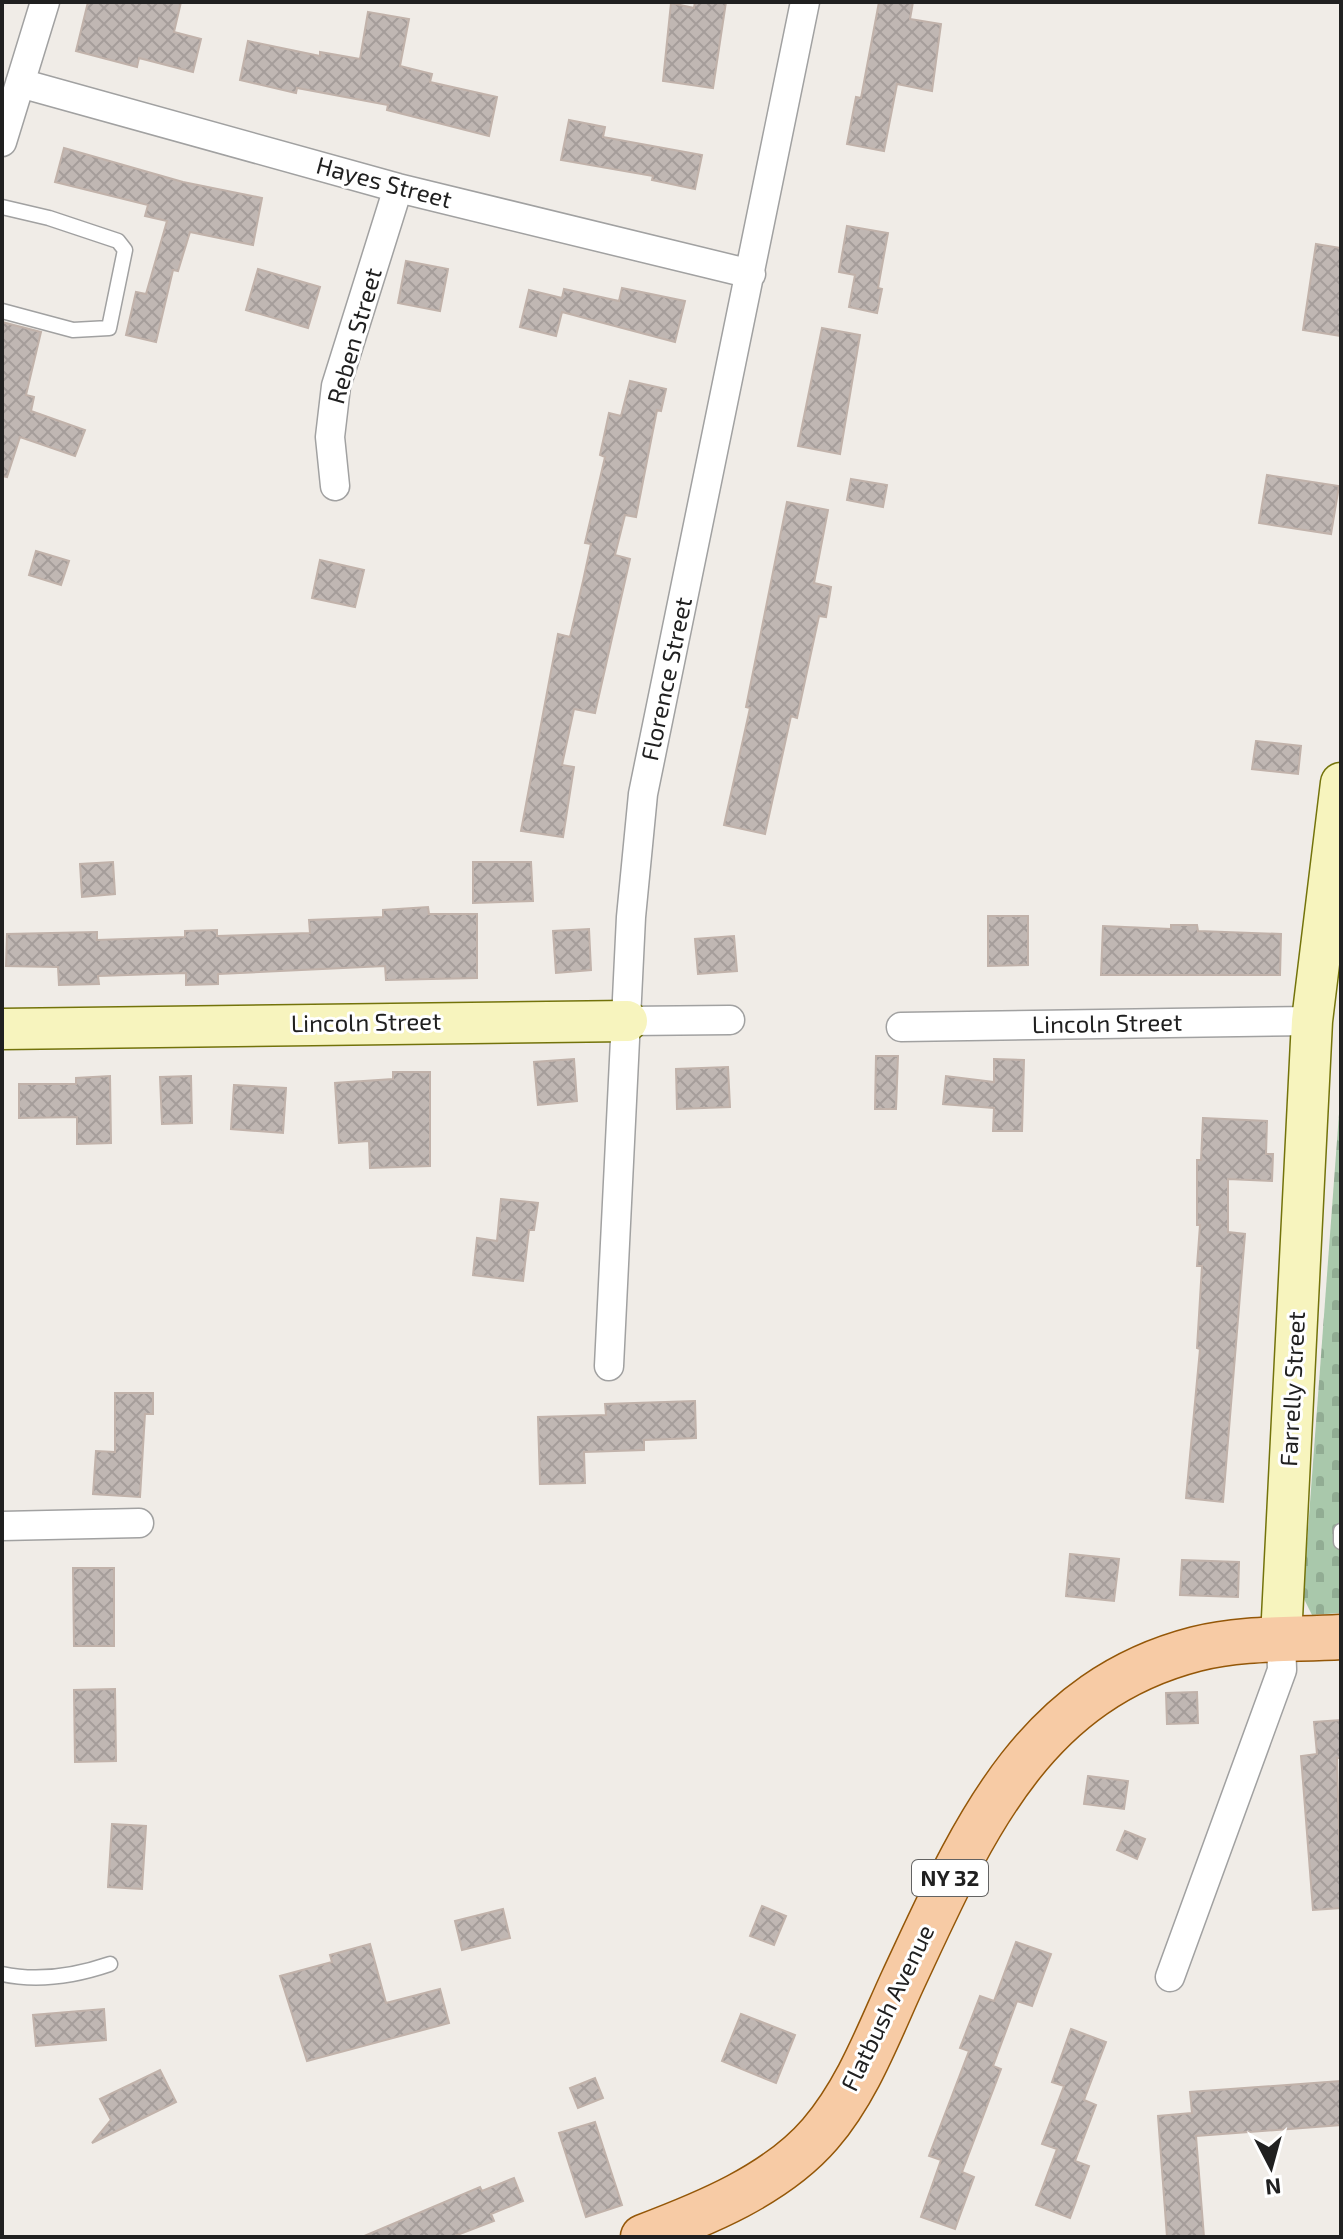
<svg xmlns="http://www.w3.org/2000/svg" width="1343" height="2239" font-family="'Exo 2',sans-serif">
	<defs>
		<pattern id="cemetery-stones" width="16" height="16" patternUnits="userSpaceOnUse" patternTransform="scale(2)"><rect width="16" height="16" fill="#a9c8ab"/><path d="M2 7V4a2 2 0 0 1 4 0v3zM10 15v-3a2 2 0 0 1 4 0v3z" fill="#91ac93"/></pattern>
		<pattern id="building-cross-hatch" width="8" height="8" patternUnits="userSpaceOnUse" patternTransform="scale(2)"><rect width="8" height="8" fill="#c0b7b3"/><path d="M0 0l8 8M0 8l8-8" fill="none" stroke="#a59d9a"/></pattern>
	</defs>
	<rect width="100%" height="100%" fill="#f0ece7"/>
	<path fill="url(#cemetery-stones)" d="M 1341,1087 L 1341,1613 L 1312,1615 L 1303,1597 Z"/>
	<path fill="url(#building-cross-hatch)" stroke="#c1b2aa" stroke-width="2" d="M 88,2 L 181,2 L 174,32 L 201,39 L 193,72 L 139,58 L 137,67 L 76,51 Z
		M 695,2 L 726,2 L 713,88 L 663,81 L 671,3 L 694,8 Z
		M 879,2 L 913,2 L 910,19 L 941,24 L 932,91 L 897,84 L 884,151 L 847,144 L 856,97 L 861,98 Z
		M 368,12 L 409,19 L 400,66 L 432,74 L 430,82 L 497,97 L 489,136 L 387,110 L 388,105 L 297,88 L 296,93 L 240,80 L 248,41 L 320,56 L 320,52 L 360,59 Z
		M 569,120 L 605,127 L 603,137 L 702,155 L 695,189 L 652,180 L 653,176 L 561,160 Z
		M 64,148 L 183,182 L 262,198 L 253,245 L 190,232 L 178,271 L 173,270 L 156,342 L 126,335 L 136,292 L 146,294 L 167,221 L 145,216 L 148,205 L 55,182 Z
		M 847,226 L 888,233 L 878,288 L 882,289 L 877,313 L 849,307 L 855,275 L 839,272 Z
		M 1316,244 L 1341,248 L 1341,336 L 1303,330 Z
		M 406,261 L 448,269 L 440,311 L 398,303 Z
		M 258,269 L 320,287 L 308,328 L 246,310 Z
		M 622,288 L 685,301 L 675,342 L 562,312 L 556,336 L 520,327 L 529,290 L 562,298 L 564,289 L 619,301 Z
		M 2,322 L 41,332 L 26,395 L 34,397 L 31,411 L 85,430 L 75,456 L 20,437 L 7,477 L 2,476 Z
		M 822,328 L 860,335 L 840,454 L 798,446 Z
		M 630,381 L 666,389 L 661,411 L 657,410 L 636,517 L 625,515 L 615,555 L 630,559 L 595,713 L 574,709 L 562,765 L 574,767 L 563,837 L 521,831 L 558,634 L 570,637 L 583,581 L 591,544 L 585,543 L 605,457 L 600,455 L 609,413 L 621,416 Z
		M 1267,475 L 1339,486 L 1331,534 L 1259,523 Z
		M 851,479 L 887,485 L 883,507 L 847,500 Z
		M 787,502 L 828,510 L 814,583 L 831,587 L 826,617 L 819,616 L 797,718 L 791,716 L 765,834 L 724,825 L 750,708 L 746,707 Z
		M 36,551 L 69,561 L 61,585 L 29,575 Z
		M 320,560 L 364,570 L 355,607 L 312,598 Z
		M 1256,741 L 1301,746 L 1298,774 L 1252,769 Z
		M 113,862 L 115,894 L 82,897 L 80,864 Z
		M 473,862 L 531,862 L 533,901 L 473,903 Z
		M 428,907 L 429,914 L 477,914 L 477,978 L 386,980 L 385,966 L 218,974 L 218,984 L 186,985 L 186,973 L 98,976 L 99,984 L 59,985 L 58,967 L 6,966 L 7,934 L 97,932 L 97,940 L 185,937 L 185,931 L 217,930 L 217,936 L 310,933 L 309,920 L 383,917 L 383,910 Z
		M 988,916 L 1028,916 L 1028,965 L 988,966 Z
		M 1171,925 L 1197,925 L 1198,931 L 1281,934 L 1280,975 L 1101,975 L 1103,926 L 1171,929 Z
		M 589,929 L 591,970 L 556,973 L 553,931 Z
		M 734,936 L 737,971 L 698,974 L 695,939 Z
		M 876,1056 L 898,1056 L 896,1109 L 875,1109 Z
		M 574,1059 L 577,1101 L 538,1105 L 534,1062 Z
		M 994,1059 L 1024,1060 L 1022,1131 L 993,1131 L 994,1108 L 943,1104 L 946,1076 L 994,1082 Z
		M 728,1067 L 730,1107 L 677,1109 L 676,1069 Z
		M 393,1072 L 430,1072 L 430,1166 L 370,1168 L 369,1141 L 339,1143 L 335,1083 L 393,1079 Z
		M 110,1076 L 111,1143 L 77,1144 L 77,1117 L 19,1118 L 19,1084 L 76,1084 L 76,1078 Z
		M 191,1076 L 192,1123 L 162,1124 L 160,1077 Z
		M 234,1085 L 286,1088 L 283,1133 L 231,1129 Z
		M 1203,1118 L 1267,1121 L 1266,1154 L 1273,1154 L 1272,1181 L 1228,1179 L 1228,1232 L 1245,1234 L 1223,1502 L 1186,1498 L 1200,1349 L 1197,1348 L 1202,1266 L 1197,1266 L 1200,1225 L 1197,1225 L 1197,1160 L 1201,1160 Z
		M 501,1199 L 538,1203 L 534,1230 L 529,1230 L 523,1281 L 473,1275 L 477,1238 L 497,1241 Z
		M 115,1393 L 153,1393 L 153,1414 L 145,1414 L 140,1497 L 93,1494 L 96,1451 L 115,1452 Z
		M 695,1401 L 696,1438 L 644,1440 L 644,1450 L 584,1452 L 585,1483 L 540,1484 L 538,1417 L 606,1415 L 605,1404 Z
		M 1070,1554 L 1119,1559 L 1114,1601 L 1066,1596 Z
		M 1182,1560 L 1239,1562 L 1238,1597 L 1180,1595 Z
		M 73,1568 L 114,1568 L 114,1646 L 74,1646 Z
		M 115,1689 L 116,1761 L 75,1762 L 74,1690 Z
		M 1197,1692 L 1198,1723 L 1167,1724 L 1166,1693 Z
		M 1341,1720 L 1341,1758 L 1337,1758 L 1341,1908 L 1313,1910 L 1301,1756 L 1317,1754 L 1314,1722 Z
		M 1088,1776 L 1128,1781 L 1124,1809 L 1084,1804 Z
		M 112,1824 L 146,1826 L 142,1889 L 108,1887 Z
		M 1125,1831 L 1145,1839 L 1137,1859 L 1117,1850 Z
		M 762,1906 L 786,1916 L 774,1945 L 750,1936 Z
		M 503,1909 L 510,1938 L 462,1950 L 455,1921 Z
		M 1016,1942 L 1051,1954 L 1032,2006 L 1017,2001 L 993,2066 L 1001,2069 L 962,2172 L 974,2177 L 955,2229 L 921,2217 L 941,2160 L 929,2156 L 969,2051 L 960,2048 L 980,1996 L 994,2001 Z
		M 370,1944 L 386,2003 L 440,1989 L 449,2023 L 307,2061 L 280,1976 L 332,1962 L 330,1955 Z
		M 104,2009 L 106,2040 L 36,2046 L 33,2015 Z
		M 741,2014 L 795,2035 L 776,2083 L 722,2061 Z
		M 1071,2029 L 1106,2042 L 1084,2100 L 1096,2105 L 1075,2161 L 1089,2166 L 1070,2218 L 1036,2205 L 1057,2149 L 1042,2144 L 1064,2086 L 1052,2082 Z
		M 160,2070 L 176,2102 L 92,2143 L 111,2120 L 100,2099 Z
		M 595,2078 L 603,2098 L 578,2108 L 570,2088 Z
		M 1340,2081 L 1341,2125 L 1196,2136 L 1204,2237 L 1167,2237 L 1158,2116 L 1192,2113 L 1190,2092 Z
		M 595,2122 L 622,2205 L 586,2217 L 559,2133 Z
		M 514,2178 L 523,2201 L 491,2214 L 494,2221 L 452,2237 L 362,2237 L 480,2187 L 482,2191 Z"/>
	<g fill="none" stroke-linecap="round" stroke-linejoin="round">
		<defs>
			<path id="lane" d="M 2,207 L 49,218 L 118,241 L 125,250 L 109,328 L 73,330 L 2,311
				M 1341,1531 L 1341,1542
				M 2,1974 C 39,1982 75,1976 110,1964"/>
			<path id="street" d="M 20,83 L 398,188 L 751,274
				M 2,142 L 45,2
				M 335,486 L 330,437 L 336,386 L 398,188
				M 627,1021 L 730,1020
				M 901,1027 L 1312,1021
				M 609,1366 L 631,917 L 643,794 L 805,2
				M 2,1526 L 139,1523
				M 1170,1977 L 1282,1670 L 1281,1638"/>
			<path id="secondary" d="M 2,1029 L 627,1021
				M 1281,1638 L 1312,1021 L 1341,783"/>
			<path id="primary" d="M 643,2237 C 704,2214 776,2185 820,2134 C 858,2090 879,2032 903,1980 C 970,1837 1029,1692 1196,1649 C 1244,1637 1293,1640 1341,1637"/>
		</defs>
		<use href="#lane" stroke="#a1a1a1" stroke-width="17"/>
		<use href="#street" stroke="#a1a1a1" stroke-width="31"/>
		<use href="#secondary" stroke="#73730b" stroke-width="43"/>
		<use href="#primary" stroke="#945708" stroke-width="47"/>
		<use href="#lane" stroke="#fff" stroke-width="14"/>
		<use href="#street" stroke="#fff" stroke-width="28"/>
		<use href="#secondary" stroke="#f7f4be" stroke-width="40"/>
		<use href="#primary" stroke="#f7cba5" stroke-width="44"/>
	</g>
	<g text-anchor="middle" stroke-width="6" stroke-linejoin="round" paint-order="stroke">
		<rect fill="#fff" stroke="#636363" stroke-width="2" x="912" y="1860" width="76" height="36" rx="6"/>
		<g font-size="22" font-weight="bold" fill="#202020">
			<text x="950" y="1886">NY 32</text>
		</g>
		<g font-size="24" fill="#202020" stroke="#fff">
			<text transform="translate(384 183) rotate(15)" y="8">Hayes Street</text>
			<text transform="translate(355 336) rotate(-74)" y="8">Reben Street</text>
			<text transform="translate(667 679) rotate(-78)" y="8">Florence Street</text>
			<text transform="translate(366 1023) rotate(-1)" y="8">Lincoln Street</text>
			<text transform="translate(1107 1024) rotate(-1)" y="8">Lincoln Street</text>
			<text transform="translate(1293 1389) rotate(-87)" y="8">Farrelly Street</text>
			<text transform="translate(888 2008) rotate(-64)" y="8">Flatbush Avenue</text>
		</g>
	</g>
	<rect width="1343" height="2239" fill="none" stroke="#202020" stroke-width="8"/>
	<g transform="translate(1271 2167) rotate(174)" stroke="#ffffff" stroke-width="6" paint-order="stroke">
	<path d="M0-6L14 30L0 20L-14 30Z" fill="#202020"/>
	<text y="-12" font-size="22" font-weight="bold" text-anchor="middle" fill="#202020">N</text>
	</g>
</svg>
